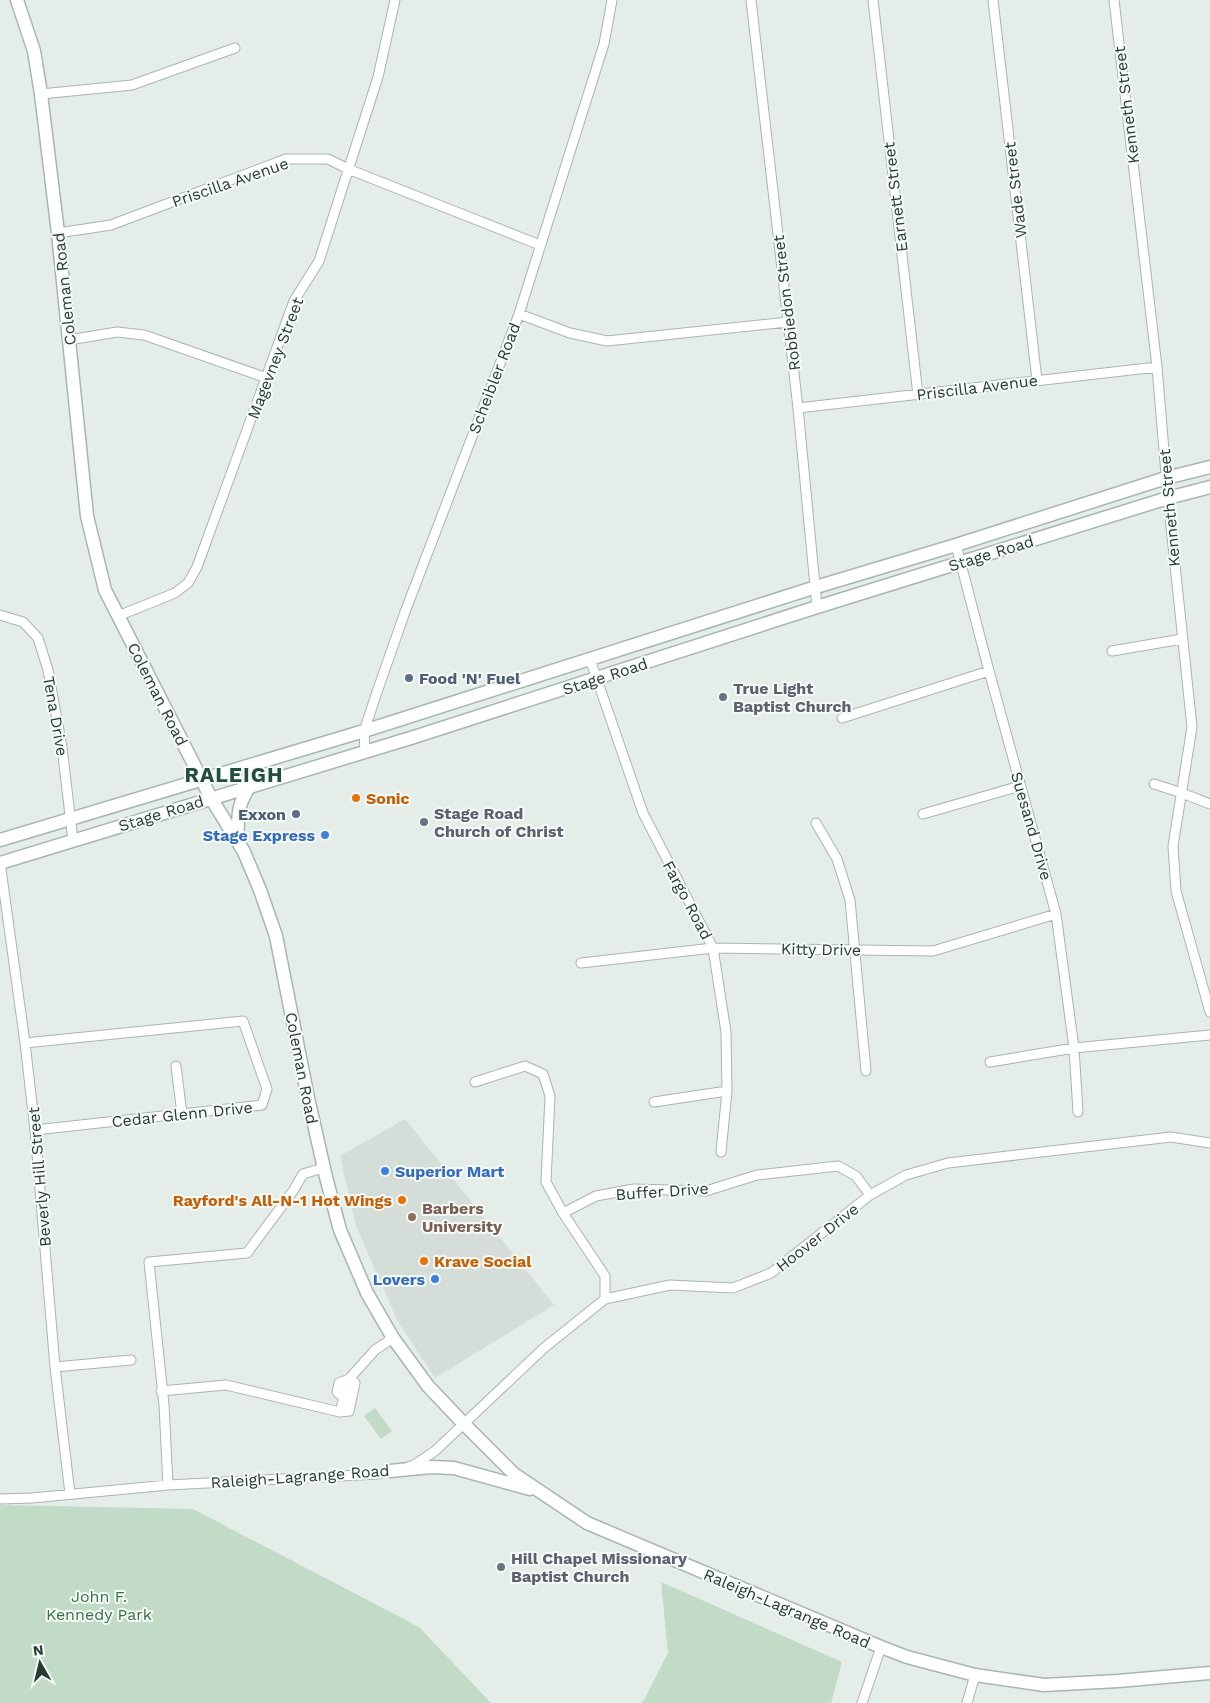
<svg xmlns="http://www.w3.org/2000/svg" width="1210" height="1703" font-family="'Work Sans',sans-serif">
	<rect width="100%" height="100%" fill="#e5ede9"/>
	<path fill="#d4ddd8" d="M 405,1119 L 554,1305 L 435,1378 L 398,1322 L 356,1226 L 340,1156 Z"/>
	<path fill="#c1dbc7" d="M 375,1408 L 392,1431 L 381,1439 L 364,1416 Z
		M 0,1505 L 193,1509 L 419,1627 L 491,1703 L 0,1703 Z
		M 661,1582 L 842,1662 L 831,1703 L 641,1703 L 644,1700 L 668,1653 Z"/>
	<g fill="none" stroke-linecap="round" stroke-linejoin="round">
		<defs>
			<path id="minor" d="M 751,0 L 798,408 L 817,607
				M 873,0 L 918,395
				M 993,0 L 1037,380
				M 1114,0 L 1157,367 L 1168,498 L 1192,727 L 1173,846 L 1176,891 L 1210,1012
				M 41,94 L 132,85 L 235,48
				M 58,233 L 111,225 L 286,159 L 328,159 L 348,169 L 540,245
				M 519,314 L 570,333 L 607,341 L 788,322
				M 69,340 L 117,332 L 144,335 L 267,378
				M 798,408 L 1157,367
				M 956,545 L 989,671 L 1056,914 L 1074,1048 L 1078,1112
				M 0,615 L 23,622 L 38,638 L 48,670 L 62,747 L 73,841
				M 118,616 L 175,593 L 188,583 L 197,567 L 294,301 L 319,261 L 378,77 L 395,0
				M 1112,651 L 1182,639
				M 590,659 L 643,813 L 713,948 L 726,1032 L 727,1091 L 721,1152
				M 842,718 L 989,671
				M 365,752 L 364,731 L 377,692 L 405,612 L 519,314 L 604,44 L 612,0
				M 1154,784 L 1182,793 L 1210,804
				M 923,814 L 1020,786
				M 816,823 L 837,859 L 850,900 L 866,1071
				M 0,862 L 25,1043 L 35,1130 L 55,1367 L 70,1494
				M 581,963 L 713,948 L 933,951 L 1056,914
				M 25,1043 L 243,1021 L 267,1089 L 262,1105 L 35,1130
				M 990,1062 L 1074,1048 L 1210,1035
				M 176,1066 L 182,1114
				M 475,1082 L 525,1066 L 543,1074 L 550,1096 L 546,1182 L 563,1213 L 605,1276 L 605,1299
				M 654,1102 L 727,1091
				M 563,1213 L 596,1196 L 634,1189 L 706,1191 L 757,1175 L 838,1166 L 856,1176 L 870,1195
				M 55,1367 L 131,1360
				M 161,1391 L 226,1385 L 340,1412 L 349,1411 L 355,1383 L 349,1379
				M 344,1398 L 337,1392 L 339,1383 L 349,1379
				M 340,1412 L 349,1379 L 375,1350 L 393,1338
				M 408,1467 L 414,1465 L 435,1451 L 544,1348 L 605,1299 L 670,1285 L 733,1288 L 771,1273 L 870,1195 L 906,1175 L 948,1163 L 1171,1137 L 1210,1143
				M 168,1485 L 164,1405 L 149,1262 L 247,1253 L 293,1191 L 303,1174 L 323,1168
				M 0,1499 L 32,1498 L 168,1485 L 379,1474 L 396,1470
				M 862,1703 L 881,1647
				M 967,1703 L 975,1675"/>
			<path id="secondary" d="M 17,0 L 34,51 L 41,94 L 58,233 L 87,516 L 105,590 L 211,798 L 244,852 L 260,890 L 276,936 L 308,1098 L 326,1177 L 340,1230 L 367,1293 L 393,1338 L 428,1386 L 464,1424 L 514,1474 L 587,1523 L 881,1647 L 907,1657 L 975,1675 L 1044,1685 L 1118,1681 L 1210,1673
				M 0,840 L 364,731 L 816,587 L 956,545 L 1166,478 L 1210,467
				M 237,840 C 239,817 236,806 250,786
				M 0,863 L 414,737 L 817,607 L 1168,498 L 1210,487
				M 390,1471 L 431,1467 L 454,1468 L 530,1489"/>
		</defs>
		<use href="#minor" stroke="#a8b5b0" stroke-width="11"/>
		<use href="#secondary" stroke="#a5b7b0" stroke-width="15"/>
		<use href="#minor" stroke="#fff" stroke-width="9"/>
		<use href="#secondary" stroke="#fff" stroke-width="12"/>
	</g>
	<g fill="#5c6f8a" stroke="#f6faf7" stroke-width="2">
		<circle cx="409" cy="678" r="5"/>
		<circle cx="296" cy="814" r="5"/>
	</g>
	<g fill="#6b7280" stroke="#f6faf7" stroke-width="2">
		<circle cx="723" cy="697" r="5"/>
		<circle cx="424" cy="822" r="5"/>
		<circle cx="501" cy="1567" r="5"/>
	</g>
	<g fill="#e8710a" stroke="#f6faf7" stroke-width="2">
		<circle cx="356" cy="798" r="5"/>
		<circle cx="402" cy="1200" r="5"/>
		<circle cx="424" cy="1261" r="5"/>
	</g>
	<g fill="#3f7fe0" stroke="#f6faf7" stroke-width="2">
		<circle cx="325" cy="835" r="5"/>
		<circle cx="385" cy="1171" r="5"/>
		<circle cx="435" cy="1279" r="5"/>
	</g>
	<circle fill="#8d6e63" stroke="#f6faf7" stroke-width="2" cx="412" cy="1217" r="5"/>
	<g text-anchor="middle" stroke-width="4" stroke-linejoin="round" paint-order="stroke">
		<g font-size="16" fill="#263d36" stroke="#f6faf7">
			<text transform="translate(1126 105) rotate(-97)" y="6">Kenneth Street</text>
			<text transform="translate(230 182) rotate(-19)" y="6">Priscilla Avenue</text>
			<text transform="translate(1015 190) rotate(-97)" y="6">Wade Street</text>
			<text transform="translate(895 197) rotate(-97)" y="6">Earnett Street</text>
			<text transform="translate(64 289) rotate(-96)" y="6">Coleman Road</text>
			<text transform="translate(786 303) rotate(-97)" y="6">Robbiedon Street</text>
			<text transform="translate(275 358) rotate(-69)" y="6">Magevney Street</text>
			<text transform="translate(494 378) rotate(-69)" y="6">Scheibler Road</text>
			<text transform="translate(977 387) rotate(-7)" y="6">Priscilla Avenue</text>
			<text transform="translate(1169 508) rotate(-95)" y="6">Kenneth Street</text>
			<text transform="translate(991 553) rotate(-17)" y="6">Stage Road</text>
			<text transform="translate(605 676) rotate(-18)" y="6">Stage Road</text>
			<text transform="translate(158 694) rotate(63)" y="6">Coleman Road</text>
			<text transform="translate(56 716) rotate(80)" y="6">Tena Drive</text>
			<text transform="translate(161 813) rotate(-17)" y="6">Stage Road</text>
			<text transform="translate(1032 826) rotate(74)" y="6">Suesand Drive</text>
			<text transform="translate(688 900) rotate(62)" y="6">Fargo Road</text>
			<text transform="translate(821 949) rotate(1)" y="6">Kitty Drive</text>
			<text transform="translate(302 1068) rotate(79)" y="6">Coleman Road</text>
			<text transform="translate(182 1114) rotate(-6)" y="6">Cedar Glenn Drive</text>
			<text transform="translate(39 1177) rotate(-95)" y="6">Beverly Hill Street</text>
			<text transform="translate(662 1191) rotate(-4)" y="6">Buffer Drive</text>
			<text transform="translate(817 1237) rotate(-38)" y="6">Hoover Drive</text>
			<text transform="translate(300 1476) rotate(-4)" y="6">Raleigh-Lagrange Road</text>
			<text transform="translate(787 1608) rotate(23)" y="6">Raleigh-Lagrange Road</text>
		</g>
		<g font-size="16" font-weight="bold" fill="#4e5e75" stroke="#f6faf7" text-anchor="start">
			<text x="419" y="684">Food 'N' Fuel</text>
			<text x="286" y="820" text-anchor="end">Exxon</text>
		</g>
		<g font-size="16" font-weight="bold" fill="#5b616d" stroke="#f6faf7" text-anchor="start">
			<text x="733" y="694">True Light<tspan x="733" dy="18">Baptist Church</tspan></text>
			<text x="434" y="819">Stage Road<tspan x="434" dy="18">Church of Christ</tspan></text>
			<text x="511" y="1564">Hill Chapel Missionary<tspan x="511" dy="18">Baptist Church</tspan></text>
		</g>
		<g font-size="16" font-weight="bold" fill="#c56008" stroke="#f6faf7" text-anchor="start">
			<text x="366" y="804">Sonic</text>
			<text x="392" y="1206" text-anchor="end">Rayford's All-N-1 Hot Wings</text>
			<text x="434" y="1267">Krave Social</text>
		</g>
		<g font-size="16" font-weight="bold" fill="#366cbe" stroke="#f6faf7" text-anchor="end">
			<text x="315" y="841">Stage Express</text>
			<text x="395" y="1177" text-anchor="start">Superior Mart</text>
			<text x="425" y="1285">Lovers</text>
		</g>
		<g font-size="16" font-weight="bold" fill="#785e54" stroke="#f6faf7" text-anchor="start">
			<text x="422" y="1214">Barbers<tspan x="422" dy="18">University</tspan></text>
		</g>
		<g font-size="16" fill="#356f49" stroke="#f6faf7">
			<text x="99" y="1602">John F.<tspan x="99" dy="18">Kennedy Park</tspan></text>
		</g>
		<g font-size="21" font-weight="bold" letter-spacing="1" fill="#244d42" stroke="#f6faf7">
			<text x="234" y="782">RALEIGH</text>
		</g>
	</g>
	<g transform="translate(40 1663) rotate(352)" stroke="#f6faf7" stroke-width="4" paint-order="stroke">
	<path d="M0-4L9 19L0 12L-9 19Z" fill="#263d36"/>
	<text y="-8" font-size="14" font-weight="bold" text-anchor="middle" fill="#263d36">N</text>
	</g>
</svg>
